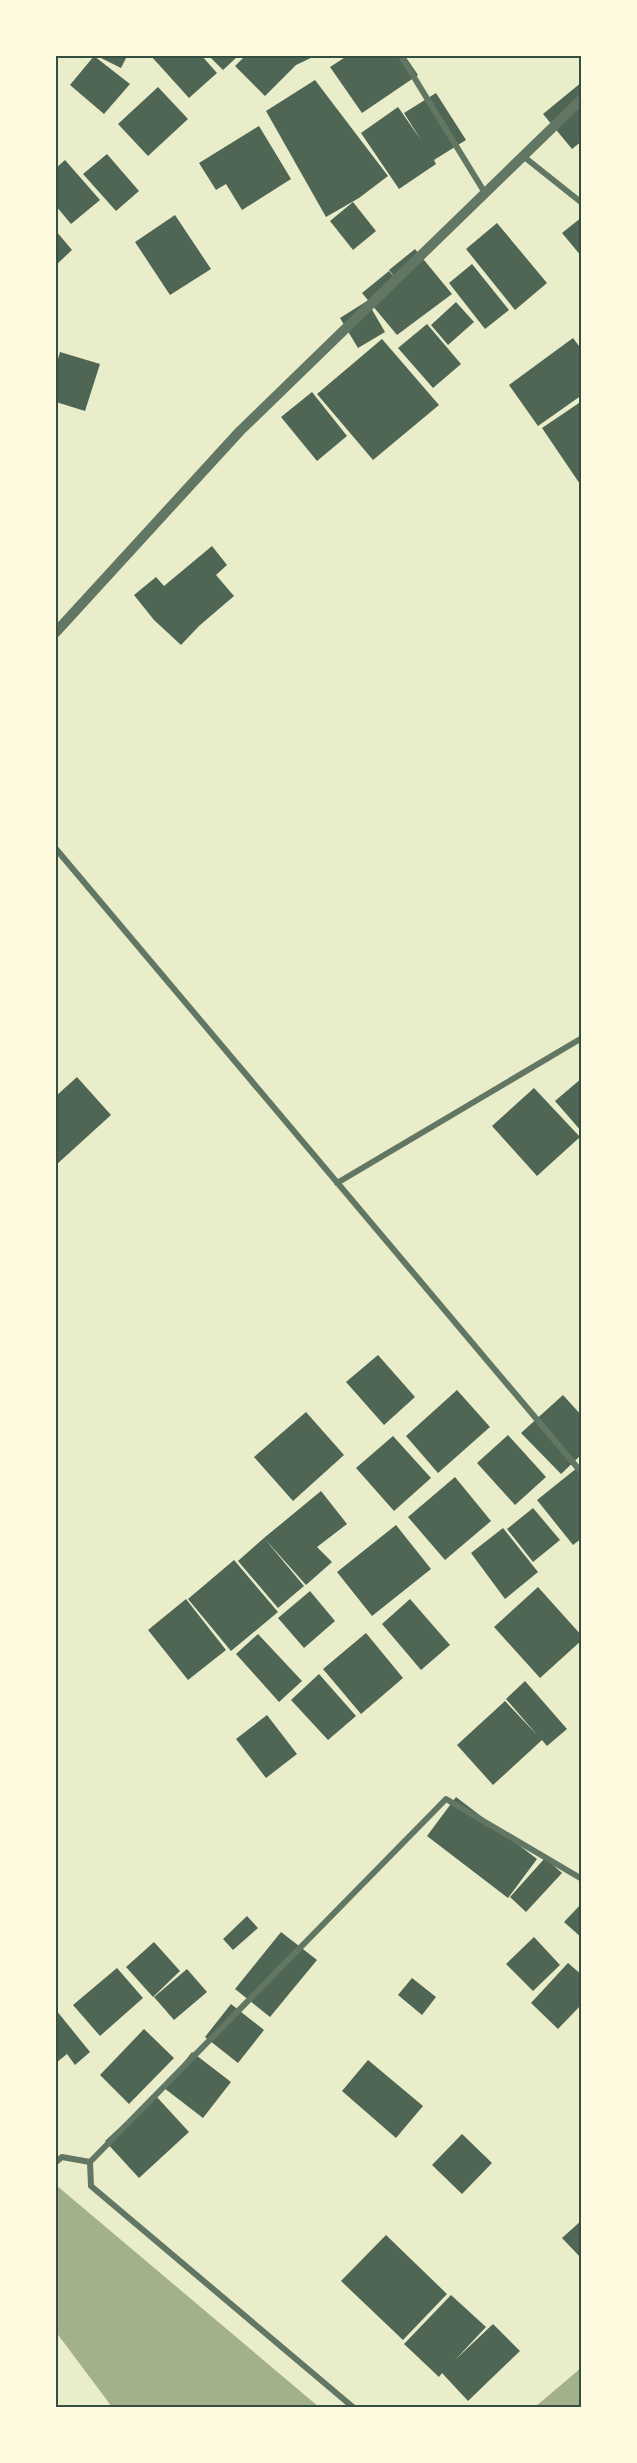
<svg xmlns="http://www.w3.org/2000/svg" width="637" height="2463" font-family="Literata,serif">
	<rect width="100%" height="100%" fill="#e9edc9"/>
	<path fill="#a3b18a" d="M 56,2185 L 319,2407 L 112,2407 L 56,2332 Z
		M 581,2368 L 581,2407 L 535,2407 Z"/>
	<path fill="#4f6655" d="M 94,56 L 130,84 L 104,114 L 70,85 Z
		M 102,56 L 127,56 L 121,68 L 101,58 Z
		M 151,56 L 202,56 L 217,73 L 189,98 Z
		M 209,56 L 238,56 L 223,70 Z
		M 245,56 L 315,56 L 296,65 L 265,96 L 235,66 Z
		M 347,56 L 405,56 L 418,75 L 362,113 L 330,67 Z
		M 315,80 L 388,176 L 359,198 L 326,217 L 266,111 Z
		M 582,82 L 582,141 L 572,149 L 543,114 Z
		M 158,87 L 188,119 L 148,156 L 118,124 Z
		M 436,93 L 466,140 L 434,160 L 436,164 L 399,189 L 361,133 L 398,107 L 421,140 L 404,113 Z
		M 259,126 L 291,179 L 242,210 L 226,184 L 216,190 L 199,163 Z
		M 107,154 L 139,191 L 116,211 L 83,174 Z
		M 65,160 L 100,200 L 71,224 L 56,206 L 56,168 Z
		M 353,202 L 376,231 L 353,250 L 330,221 Z
		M 175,215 L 211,269 L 170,295 L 135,242 Z
		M 582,217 L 582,257 L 562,233 Z
		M 497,223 L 547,283 L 515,310 L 466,249 Z
		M 56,231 L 72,250 L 56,265 Z
		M 415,249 L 452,294 L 397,335 L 362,293 L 389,271 L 399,283 L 389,270 Z
		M 472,264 L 509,310 L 485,329 L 449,283 Z
		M 367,301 L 385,332 L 358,348 L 340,318 Z
		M 456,302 L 474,322 L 448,345 L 431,325 Z
		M 427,324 L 461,364 L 433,388 L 398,348 Z
		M 573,338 L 582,350 L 582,395 L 538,426 L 509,385 Z
		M 382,339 L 439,405 L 373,460 L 317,394 Z
		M 60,352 L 100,364 L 85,411 L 56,402 L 56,366 Z
		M 312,392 L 347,436 L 317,461 L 281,417 Z
		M 582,401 L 582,487 L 542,428 Z
		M 212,546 L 227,565 L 216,575 L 234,596 L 199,626 L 181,645 L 154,620 L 134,595 L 156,577 L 164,586 Z
		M 77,1077 L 111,1115 L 56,1165 L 56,1096 Z
		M 582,1078 L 582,1132 L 555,1101 Z
		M 534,1088 L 580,1137 L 537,1176 L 492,1126 Z
		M 378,1355 L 415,1397 L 384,1425 L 346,1382 Z
		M 457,1390 L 490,1427 L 438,1473 L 406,1436 Z
		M 563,1395 L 582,1416 L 582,1454 L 561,1474 L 521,1433 Z
		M 306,1412 L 344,1455 L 293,1501 L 254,1457 Z
		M 508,1435 L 546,1477 L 515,1505 L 477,1463 Z
		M 393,1436 L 431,1478 L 394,1511 L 356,1468 Z
		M 582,1464 L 582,1538 L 573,1545 L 537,1500 Z
		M 455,1477 L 491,1521 L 445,1560 L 408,1517 Z
		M 321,1491 L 347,1524 L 317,1547 L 332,1562 L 306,1585 L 264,1538 Z
		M 533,1508 L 560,1540 L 533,1562 L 507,1529 Z
		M 396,1525 L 431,1569 L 372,1616 L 337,1572 Z
		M 503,1528 L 538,1572 L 505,1599 L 471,1553 Z
		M 264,1538 L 304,1586 L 278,1608 L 238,1561 Z
		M 234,1560 L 278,1612 L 231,1651 L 188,1599 Z
		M 538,1587 L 582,1636 L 582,1640 L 540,1678 L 494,1627 Z
		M 310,1591 L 335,1621 L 304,1648 L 278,1618 Z
		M 186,1599 L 226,1650 L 188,1680 L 148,1630 Z
		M 410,1599 L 450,1645 L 421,1670 L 382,1624 Z
		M 366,1633 L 403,1678 L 361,1714 L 323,1669 Z
		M 258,1634 L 302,1681 L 279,1702 L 236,1654 Z
		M 319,1674 L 356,1716 L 328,1740 L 291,1700 Z
		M 525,1681 L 567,1729 L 547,1746 L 542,1740 L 493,1785 L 457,1745 L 505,1701 L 538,1736 L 506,1699 Z
		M 267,1715 L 297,1754 L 266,1778 L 236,1739 Z
		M 456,1797 L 537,1859 L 508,1898 L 427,1836 Z
		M 545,1858 L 562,1873 L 526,1912 L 510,1897 Z
		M 582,1903 L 582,1938 L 564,1922 Z
		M 247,1916 L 258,1928 L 233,1950 L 223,1939 Z
		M 281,1932 L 317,1960 L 270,2017 L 235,1989 Z
		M 534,1937 L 560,1965 L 533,1991 L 506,1964 Z
		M 154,1942 L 180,1971 L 153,1997 L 126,1967 Z
		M 568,1963 L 582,1975 L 582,2004 L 558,2029 L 531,2003 Z
		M 117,1968 L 143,1998 L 100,2036 L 73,2005 Z
		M 187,1969 L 207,1992 L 174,2020 L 154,1997 Z
		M 412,1978 L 436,1997 L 422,2015 L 398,1995 Z
		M 231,2004 L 264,2030 L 238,2063 L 205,2037 Z
		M 56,2010 L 90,2052 L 75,2065 L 67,2054 L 56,2063 Z
		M 144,2029 L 174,2058 L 129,2104 L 100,2075 Z
		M 192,2052 L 231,2082 L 203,2118 L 164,2088 Z
		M 368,2060 L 423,2106 L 396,2138 L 342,2091 Z
		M 155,2095 L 189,2132 L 139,2178 L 105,2141 Z
		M 462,2134 L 492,2163 L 462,2194 L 432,2165 Z
		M 582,2220 L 582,2259 L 562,2238 Z
		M 386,2235 L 447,2294 L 403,2340 L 341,2281 Z
		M 451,2295 L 486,2327 L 455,2360 L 493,2324 L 520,2351 L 468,2401 L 442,2373 L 439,2377 L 404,2344 Z"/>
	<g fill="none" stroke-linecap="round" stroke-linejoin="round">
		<path stroke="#617663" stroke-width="6" d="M 401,56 L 485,193
			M 523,156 L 582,203
			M 56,849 L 582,1473
			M 337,1183 L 582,1038
			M 56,2162 L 62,2157 L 90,2162
			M 354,2408 L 91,2186 L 90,2162 L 446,1799 L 582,1879"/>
		<path stroke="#617663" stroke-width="10" d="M 56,632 L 240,431 L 582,99"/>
	</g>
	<rect width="637" height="2463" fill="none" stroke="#fefae0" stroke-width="114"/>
	<rect x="57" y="57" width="523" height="2349" fill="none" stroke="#344e41" stroke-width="2"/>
</svg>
